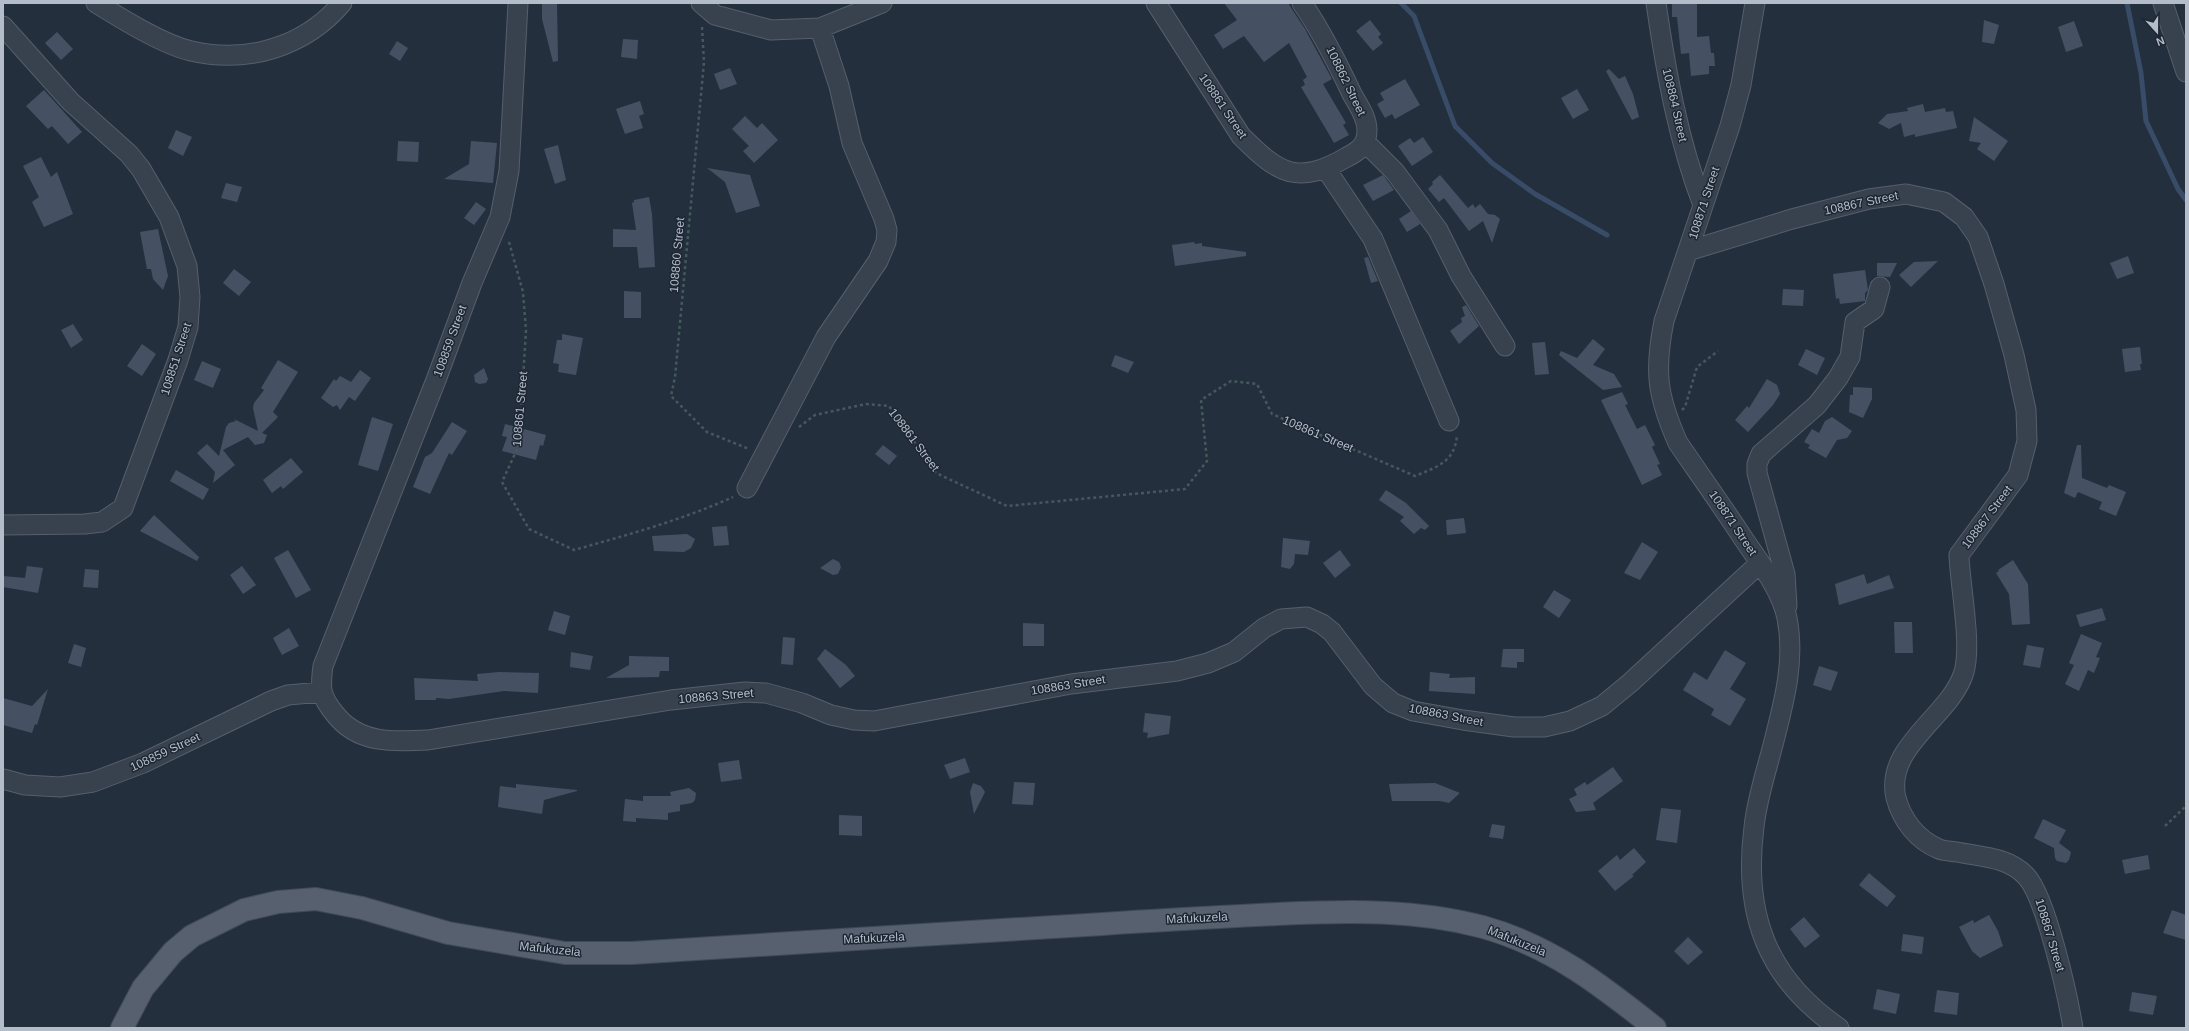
<svg xmlns="http://www.w3.org/2000/svg" width="2189" height="1031" font-family="Arial,sans-serif">
	<rect width="100%" height="100%" fill="#242f3e"/>
	<g fill="none" stroke-linecap="round" stroke-linejoin="round">
		<path stroke="#394c67" stroke-width="5" d="M 1401,3 L 1414,16 L 1455,126 L 1492,163 L 1535,194 L 1607,235
			M 2127,3 L 2141,73 L 2146,121 L 2178,189 L 2186,200"/>
	</g>
	<path fill="#455162" d="M 542,3 L 557,3 L 558,61 L 553,62 L 542,19 Z
		M 1224,3 L 1288,3 L 1305,29 L 1332,79 L 1323,84 L 1346,123 L 1343,125 L 1349,135 L 1334,143 L 1330,136 L 1301,87 L 1305,85 L 1303,80 L 1307,77 L 1289,43 L 1264,62 L 1244,36 L 1223,49 L 1214,35 L 1237,20 Z
		M 1672,3 L 1697,3 L 1697,37 L 1709,36 L 1711,53 L 1714,53 L 1715,66 L 1709,66 L 1709,74 L 1691,76 L 1689,53 L 1681,54 L 1677,17 L 1672,17 Z
		M 1370,20 L 1381,34 L 1378,37 L 1383,43 L 1373,51 L 1356,31 Z
		M 1984,20 L 1999,25 L 1994,44 L 1982,42 Z
		M 2074,21 L 2083,46 L 2066,52 L 2058,27 Z
		M 57,32 L 73,49 L 61,60 L 45,43 Z
		M 623,39 L 638,40 L 637,59 L 621,57 Z
		M 397,41 L 408,48 L 400,61 L 389,54 Z
		M 730,68 L 737,84 L 720,90 L 714,74 Z
		M 1609,69 L 1619,79 L 1625,76 L 1633,94 L 1639,117 L 1632,120 L 1606,71 Z
		M 1405,79 L 1420,105 L 1395,119 L 1392,114 L 1385,118 L 1377,104 L 1384,100 L 1380,93 Z
		M 1577,89 L 1589,110 L 1573,119 L 1561,98 Z
		M 44,90 L 82,132 L 68,144 L 52,126 L 48,129 L 26,106 Z
		M 640,101 L 644,114 L 639,116 L 643,128 L 625,134 L 616,109 Z
		M 1923,104 L 1925,112 L 1945,108 L 1946,112 L 1953,111 L 1957,128 L 1915,137 L 1915,134 L 1904,137 L 1901,123 L 1889,129 L 1878,123 L 1887,114 L 1908,111 L 1907,108 Z
		M 745,116 L 757,128 L 762,123 L 778,140 L 754,163 L 743,151 L 749,146 L 732,129 Z
		M 1974,117 L 2008,141 L 1994,161 L 1977,149 L 1981,143 L 1969,141 Z
		M 176,130 L 192,137 L 183,156 L 168,148 Z
		M 1423,137 L 1433,152 L 1412,166 L 1398,146 L 1410,138 L 1414,143 Z
		M 398,141 L 419,142 L 418,162 L 397,161 Z
		M 471,141 L 497,143 L 493,183 L 444,179 L 469,164 Z
		M 558,145 L 566,180 L 555,184 L 544,149 Z
		M 41,157 L 51,177 L 57,172 L 73,214 L 44,227 L 32,202 L 39,197 L 23,166 Z
		M 707,168 L 750,175 L 760,206 L 736,213 L 725,182 Z
		M 1383,175 L 1394,190 L 1373,201 L 1363,185 Z
		M 1440,175 L 1468,208 L 1473,204 L 1475,208 L 1480,204 L 1488,214 L 1495,215 L 1500,219 L 1492,243 L 1483,221 L 1469,231 L 1444,198 L 1439,202 L 1428,189 L 1433,184 L 1432,182 Z
		M 226,183 L 242,187 L 237,202 L 221,198 Z
		M 649,197 L 652,214 L 655,267 L 639,268 L 637,247 L 613,247 L 613,229 L 636,230 L 632,203 L 634,202 L 634,200 Z
		M 476,202 L 486,209 L 474,225 L 464,218 Z
		M 1411,211 L 1420,224 L 1407,232 L 1399,219 Z
		M 158,229 L 168,276 L 163,290 L 153,279 L 151,269 L 147,269 L 140,232 Z
		M 1194,242 L 1195,244 L 1202,243 L 1202,246 L 1246,252 L 1246,256 L 1175,266 L 1172,245 Z
		M 2128,256 L 2134,273 L 2117,279 L 2110,263 Z
		M 1368,257 L 1378,281 L 1371,283 L 1364,258 Z
		M 1938,261 L 1911,287 L 1899,275 L 1914,262 Z
		M 1877,263 L 1897,263 L 1890,277 L 1877,276 Z
		M 234,269 L 251,282 L 239,296 L 223,283 Z
		M 1865,270 L 1868,290 L 1865,293 L 1865,301 L 1840,304 L 1839,298 L 1836,299 L 1833,274 Z
		M 1783,289 L 1804,290 L 1803,306 L 1782,305 Z
		M 624,291 L 641,292 L 641,318 L 624,318 Z
		M 1466,305 L 1479,326 L 1459,344 L 1450,331 L 1462,322 L 1461,318 L 1465,316 L 1462,307 Z
		M 73,324 L 83,340 L 71,348 L 61,330 Z
		M 562,334 L 583,338 L 576,375 L 558,372 L 559,364 L 553,363 L 557,340 L 562,340 Z
		M 1593,339 L 1605,349 L 1593,365 L 1614,374 L 1622,387 L 1603,390 L 1559,355 L 1561,351 L 1577,358 Z
		M 1545,342 L 1549,374 L 1535,375 L 1532,343 Z
		M 142,344 L 156,354 L 142,376 L 127,366 Z
		M 2140,347 L 2142,364 L 2140,364 L 2141,370 L 2125,372 L 2122,349 Z
		M 1806,349 L 1825,358 L 1817,375 L 1798,365 Z
		M 1115,355 L 1134,362 L 1128,373 L 1111,366 Z
		M 278,360 L 298,372 L 273,412 L 278,417 L 262,433 L 267,435 L 264,443 L 255,445 L 248,437 L 223,450 L 235,465 L 213,483 L 215,472 L 197,453 L 207,444 L 219,456 L 226,427 L 229,423 L 236,421 L 234,419 L 258,431 L 253,408 L 254,403 L 264,390 L 261,388 Z
		M 202,361 L 221,369 L 213,388 L 194,380 Z
		M 484,368 L 488,379 L 486,383 L 479,384 L 475,382 L 474,375 Z
		M 360,370 L 371,378 L 355,401 L 349,397 L 340,410 L 337,405 L 333,407 L 321,398 L 334,379 L 336,381 L 340,376 L 351,382 Z
		M 1767,379 L 1777,385 L 1780,394 L 1773,405 L 1748,432 L 1735,420 L 1747,406 L 1749,408 Z
		M 1853,387 L 1872,388 L 1872,399 L 1863,418 L 1849,412 L 1850,395 L 1853,395 Z
		M 1622,392 L 1628,404 L 1625,405 L 1637,429 L 1645,425 L 1655,445 L 1652,447 L 1660,464 L 1657,465 L 1662,475 L 1642,485 L 1601,400 Z
		M 372,417 L 393,424 L 378,471 L 358,465 Z
		M 1832,417 L 1852,431 L 1847,438 L 1837,440 L 1826,458 L 1808,448 L 1810,445 L 1804,442 L 1812,429 L 1819,433 L 1825,421 Z
		M 452,422 L 467,431 L 452,455 L 449,453 L 430,494 L 413,487 L 425,457 L 432,453 Z
		M 505,424 L 546,435 L 543,446 L 540,445 L 536,460 L 502,451 L 507,437 L 502,436 Z
		M 883,445 L 897,456 L 889,465 L 875,454 Z
		M 2077,445 L 2081,445 L 2082,478 L 2107,488 L 2109,485 L 2126,492 L 2116,516 L 2099,509 L 2102,502 L 2078,492 L 2075,498 L 2064,493 Z
		M 291,458 L 303,472 L 283,489 L 281,486 L 272,493 L 263,480 Z
		M 176,470 L 209,489 L 203,500 L 170,481 Z
		M 1386,490 L 1406,503 L 1429,526 L 1425,530 L 1421,528 L 1414,534 L 1400,521 L 1404,517 L 1379,500 Z
		M 154,515 L 199,557 L 197,561 L 140,531 Z
		M 1464,518 L 1466,533 L 1447,535 L 1446,520 Z
		M 727,526 L 729,545 L 714,546 L 712,527 Z
		M 687,534 L 695,539 L 691,548 L 684,552 L 654,551 L 652,536 Z
		M 1283,538 L 1310,541 L 1308,555 L 1295,554 L 1294,564 L 1290,569 L 1281,567 Z
		M 1642,542 L 1658,552 L 1640,580 L 1624,573 Z
		M 288,550 L 311,590 L 296,598 L 274,558 Z
		M 1340,550 L 1351,565 L 1335,578 L 1323,563 Z
		M 833,559 L 839,562 L 841,567 L 838,574 L 833,575 L 820,568 Z
		M 2013,560 L 2028,584 L 2030,624 L 2012,625 L 2009,594 L 1996,573 L 1999,571 L 1998,570 Z
		M 27,566 L 43,568 L 38,593 L 3,587 L 3,576 L 25,578 Z
		M 242,566 L 256,585 L 243,594 L 230,575 Z
		M 85,569 L 99,570 L 98,588 L 83,587 Z
		M 1864,574 L 1867,584 L 1889,575 L 1894,588 L 1839,605 L 1835,584 Z
		M 1554,590 L 1571,600 L 1559,618 L 1543,607 Z
		M 2102,608 L 2106,620 L 2080,627 L 2076,615 Z
		M 554,611 L 570,616 L 565,635 L 548,630 Z
		M 1894,622 L 1912,622 L 1913,653 L 1895,653 Z
		M 1023,623 L 1044,624 L 1044,646 L 1023,646 Z
		M 289,628 L 299,646 L 282,655 L 273,638 Z
		M 2081,634 L 2102,643 L 2096,657 L 2100,658 L 2094,673 L 2088,670 L 2079,691 L 2065,684 L 2074,665 L 2069,663 Z
		M 783,637 L 795,638 L 793,665 L 781,664 Z
		M 74,644 L 86,648 L 81,667 L 68,663 Z
		M 2027,645 L 2044,648 L 2040,668 L 2023,665 Z
		M 825,649 L 846,665 L 855,676 L 840,688 L 817,659 Z
		M 1503,649 L 1524,649 L 1524,662 L 1517,662 L 1517,668 L 1501,667 Z
		M 1725,650 L 1746,663 L 1730,689 L 1746,699 L 1730,726 L 1711,715 L 1714,709 L 1683,690 L 1694,672 L 1707,680 Z
		M 571,652 L 593,656 L 590,670 L 570,667 Z
		M 629,656 L 669,657 L 669,671 L 660,671 L 659,677 L 606,678 L 629,665 Z
		M 1819,666 L 1838,672 L 1831,691 L 1813,685 Z
		M 499,672 L 539,673 L 538,693 L 504,691 L 449,699 L 436,698 L 436,700 L 415,700 L 414,678 L 478,681 L 477,674 Z
		M 1430,672 L 1450,674 L 1449,678 L 1475,677 L 1475,694 L 1429,691 Z
		M 48,689 L 37,725 L 35,724 L 32,733 L 3,725 L 3,698 L 32,706 Z
		M 1145,713 L 1171,716 L 1169,734 L 1147,738 L 1148,733 L 1143,732 Z
		M 965,758 L 970,772 L 950,779 L 944,765 Z
		M 739,760 L 742,779 L 721,782 L 718,763 Z
		M 1613,767 L 1623,781 L 1593,803 L 1596,810 L 1576,812 L 1569,799 L 1577,795 L 1574,789 L 1585,782 L 1587,785 Z
		M 1014,782 L 1035,783 L 1033,805 L 1012,804 Z
		M 973,783 L 981,786 L 985,792 L 974,814 L 970,792 Z
		M 1435,783 L 1460,793 L 1449,803 L 1440,801 L 1392,801 L 1389,784 Z
		M 516,784 L 577,790 L 577,791 L 544,800 L 542,814 L 498,807 L 500,786 L 516,788 Z
		M 689,788 L 696,793 L 695,800 L 692,803 L 680,805 L 680,811 L 668,813 L 668,820 L 636,818 L 636,822 L 623,821 L 625,799 L 643,801 L 643,796 L 671,796 L 670,792 Z
		M 1661,808 L 1681,810 L 1677,843 L 1656,840 Z
		M 839,815 L 862,816 L 862,836 L 839,835 Z
		M 2043,819 L 2066,830 L 2059,843 L 2071,852 L 2069,860 L 2066,863 L 2057,861 L 2055,858 L 2054,848 L 2034,838 Z
		M 1492,824 L 1505,826 L 1503,839 L 1489,837 Z
		M 1634,848 L 1646,862 L 1632,875 L 1634,876 L 1615,891 L 1598,871 L 1617,855 L 1620,860 Z
		M 2148,855 L 2150,869 L 2125,874 L 2122,860 Z
		M 1869,873 L 1896,896 L 1887,907 L 1859,885 Z
		M 2172,910 L 2186,915 L 2186,940 L 2163,933 Z
		M 1989,915 L 1998,931 L 2003,946 L 1980,958 L 1972,951 L 1959,927 L 1973,920 L 1974,923 Z
		M 1804,917 L 1820,936 L 1805,948 L 1790,929 Z
		M 1903,934 L 1924,937 L 1922,954 L 1901,951 Z
		M 1688,937 L 1703,952 L 1688,965 L 1674,951 Z
		M 1877,989 L 1900,994 L 1896,1014 L 1873,1009 Z
		M 1937,990 L 1959,993 L 1957,1015 L 1934,1012 Z
		M 2132,992 L 2157,996 L 2153,1015 L 2129,1011 Z"/>
	<g fill="none" stroke-linecap="round" stroke-linejoin="round">
		<defs>
			<path id="minor" d="M 96,3 C 122,19 162,44 191,51 C 247,64 305,47 342,3
				M 518,3 L 509,171 L 500,217 L 472,283 L 436,380 L 323,666 C 320,688 320,696 335,714 C 358,744 394,742 428,740 L 671,700 L 745,692 L 766,693 L 802,703 L 831,715 L 854,720 L 874,721 L 1071,684 L 1177,671 L 1208,663 L 1234,652 L 1264,628 L 1281,619 L 1307,617 L 1322,624 L 1332,632 L 1373,686 L 1393,703 L 1413,711 L 1463,720 L 1514,727 L 1544,727 L 1570,721 L 1602,706 L 1630,683 L 1760,563
				M 701,3 L 715,15 L 771,30 L 820,28 L 882,3
				M 1156,3 L 1241,136 C 1279,174 1297,186 1347,157 C 1359,151 1367,145 1367,130 C 1367,117 1358,105 1352,94 C 1337,62 1322,32 1302,3
				M 1656,3 C 1666,72 1678,140 1703,205
				M 1755,3 L 1741,85 L 1730,126 L 1664,321 C 1654,371 1657,396 1678,443 C 1700,475 1722,506 1743,538 C 1759,562 1781,589 1787,618 C 1795,659 1785,698 1775,737 C 1768,766 1757,797 1754,827 C 1743,913 1766,978 1839,1028
				M 2163,3 L 2186,72
				M 3,26 L 71,102 L 129,154 L 141,169 L 169,217 L 187,266 L 190,297 L 188,327 L 178,360 L 123,508 L 102,522 L 85,524 L 3,525
				M 1365,142 L 1395,172 L 1438,230 L 1461,276 L 1505,346
				M 1326,169 L 1373,239 L 1449,421
				M 1688,251 L 1792,219 L 1869,199 L 1906,194 L 1944,202 L 1964,217 L 1978,237 L 1994,284 L 2014,355 L 2026,410 L 2027,441 L 2018,475 L 1959,555 C 1960,586 1972,644 1964,672 C 1951,716 1884,746 1896,798 C 1902,820 1917,840 1939,849 C 1944,851 1951,851 1957,852 C 1982,857 2008,857 2026,876 C 2046,897 2068,997 2073,1028
				M 747,488 L 826,337 L 878,261 L 886,242 L 887,230 L 884,219 L 852,143 L 839,86 L 820,28
				M 1787,606 L 1785,574 L 1757,473 L 1757,464 L 1761,454 L 1817,405 L 1838,378 L 1850,357 L 1855,322 L 1874,309 L 1880,287
				M 3,779 L 25,785 L 60,787 L 93,782 L 143,763 L 271,701 L 288,695 L 321,692"/>
			<path id="major" d="M 122,1028 L 143,988 L 173,952 L 192,936 L 244,910 L 278,902 L 316,899 L 362,908 L 448,933 L 565,953 L 632,953 C 789,942 946,934 1103,924 C 1161,920 1219,917 1278,914 C 1347,911 1415,909 1483,927 C 1551,946 1601,985 1655,1028"/>
		</defs>
		<use href="#minor" stroke="#565f6c" stroke-width="21"/>
		<use href="#major" stroke="#414a57" stroke-width="24"/>
		<path stroke="#44595c" stroke-width="2.5" stroke-dasharray="3 3" stroke-linecap="butt" d="M 702,27 L 704,62 L 675,377 L 671,396 L 707,432 L 749,449
			M 509,242 L 523,292 L 526,330 L 519,445 L 502,482 L 529,529 L 574,550 C 627,535 682,520 733,497
			M 1682,410 L 1685,407 L 1697,367 L 1718,351
			M 799,427 L 815,415 L 866,404 L 889,406 L 936,473 L 1007,506 L 1185,489 L 1207,461 L 1201,400 L 1231,381 L 1257,384 L 1272,414 L 1415,476 C 1437,467 1455,462 1457,435
			M 2165,826 L 2186,806"/>
		<use href="#minor" stroke="#38414e" stroke-width="19"/>
		<use href="#major" stroke="#56606e" stroke-width="22"/>
	</g>
	<g text-anchor="middle" stroke-width="3" stroke-linejoin="round" paint-order="stroke">
		<g font-size="12" fill="#b4bcc9" stroke="#1d2633">
			<text transform="translate(1346 81) rotate(64)" y="4">108862 Street</text>
			<text transform="translate(1675 105) rotate(77)" y="4">108864 Street</text>
			<text transform="translate(1223 106) rotate(56)" y="4">108861 Street</text>
			<text transform="translate(1704 203) rotate(-72)" y="4">108871 Street</text>
			<text transform="translate(1861 203) rotate(-12)" y="4">108867 Street</text>
			<text transform="translate(677 255) rotate(-85)" y="4">108860 Street</text>
			<text transform="translate(450 341) rotate(-70)" y="4">108859 Street</text>
			<text transform="translate(176 359) rotate(-72)" y="4">108851 Street</text>
			<text transform="translate(520 409) rotate(-85)" y="4">108861 Street</text>
			<text transform="translate(1318 434) rotate(23)" y="4">108861 Street</text>
			<text transform="translate(914 440) rotate(53)" y="4">108861 Street</text>
			<text transform="translate(1987 517) rotate(-53)" y="4">108867 Street</text>
			<text transform="translate(1733 523) rotate(56)" y="4">108871 Street</text>
			<text transform="translate(1068 685) rotate(-9)" y="4">108863 Street</text>
			<text transform="translate(716 696) rotate(-5)" y="4">108863 Street</text>
			<text transform="translate(1446 715) rotate(11)" y="4">108863 Street</text>
			<text transform="translate(165 752) rotate(-25)" y="4">108859 Street</text>
			<text transform="translate(1197 918) rotate(-3)" y="4">Mafukuzela</text>
			<text transform="translate(2050 935) rotate(73)" y="4">108867 Street</text>
			<text transform="translate(874 938) rotate(-3)" y="4">Mafukuzela</text>
			<text transform="translate(1517 941) rotate(22)" y="4">Mafukuzela</text>
			<text transform="translate(550 949) rotate(6)" y="4">Mafukuzela</text>
		</g>
	</g>
	<rect width="2189" height="1031" fill="none" stroke="#b4bcc9" stroke-width="8"/>
	<g transform="translate(2157 32) rotate(159)" stroke="#1d2633" stroke-width="3" paint-order="stroke">
	<path d="M0-3L7 15L0 10L-7 15Z" fill="#b4bcc9"/>
	<text y="-6" font-size="11" font-weight="bold" text-anchor="middle" fill="#b4bcc9">N</text>
	</g>
</svg>
